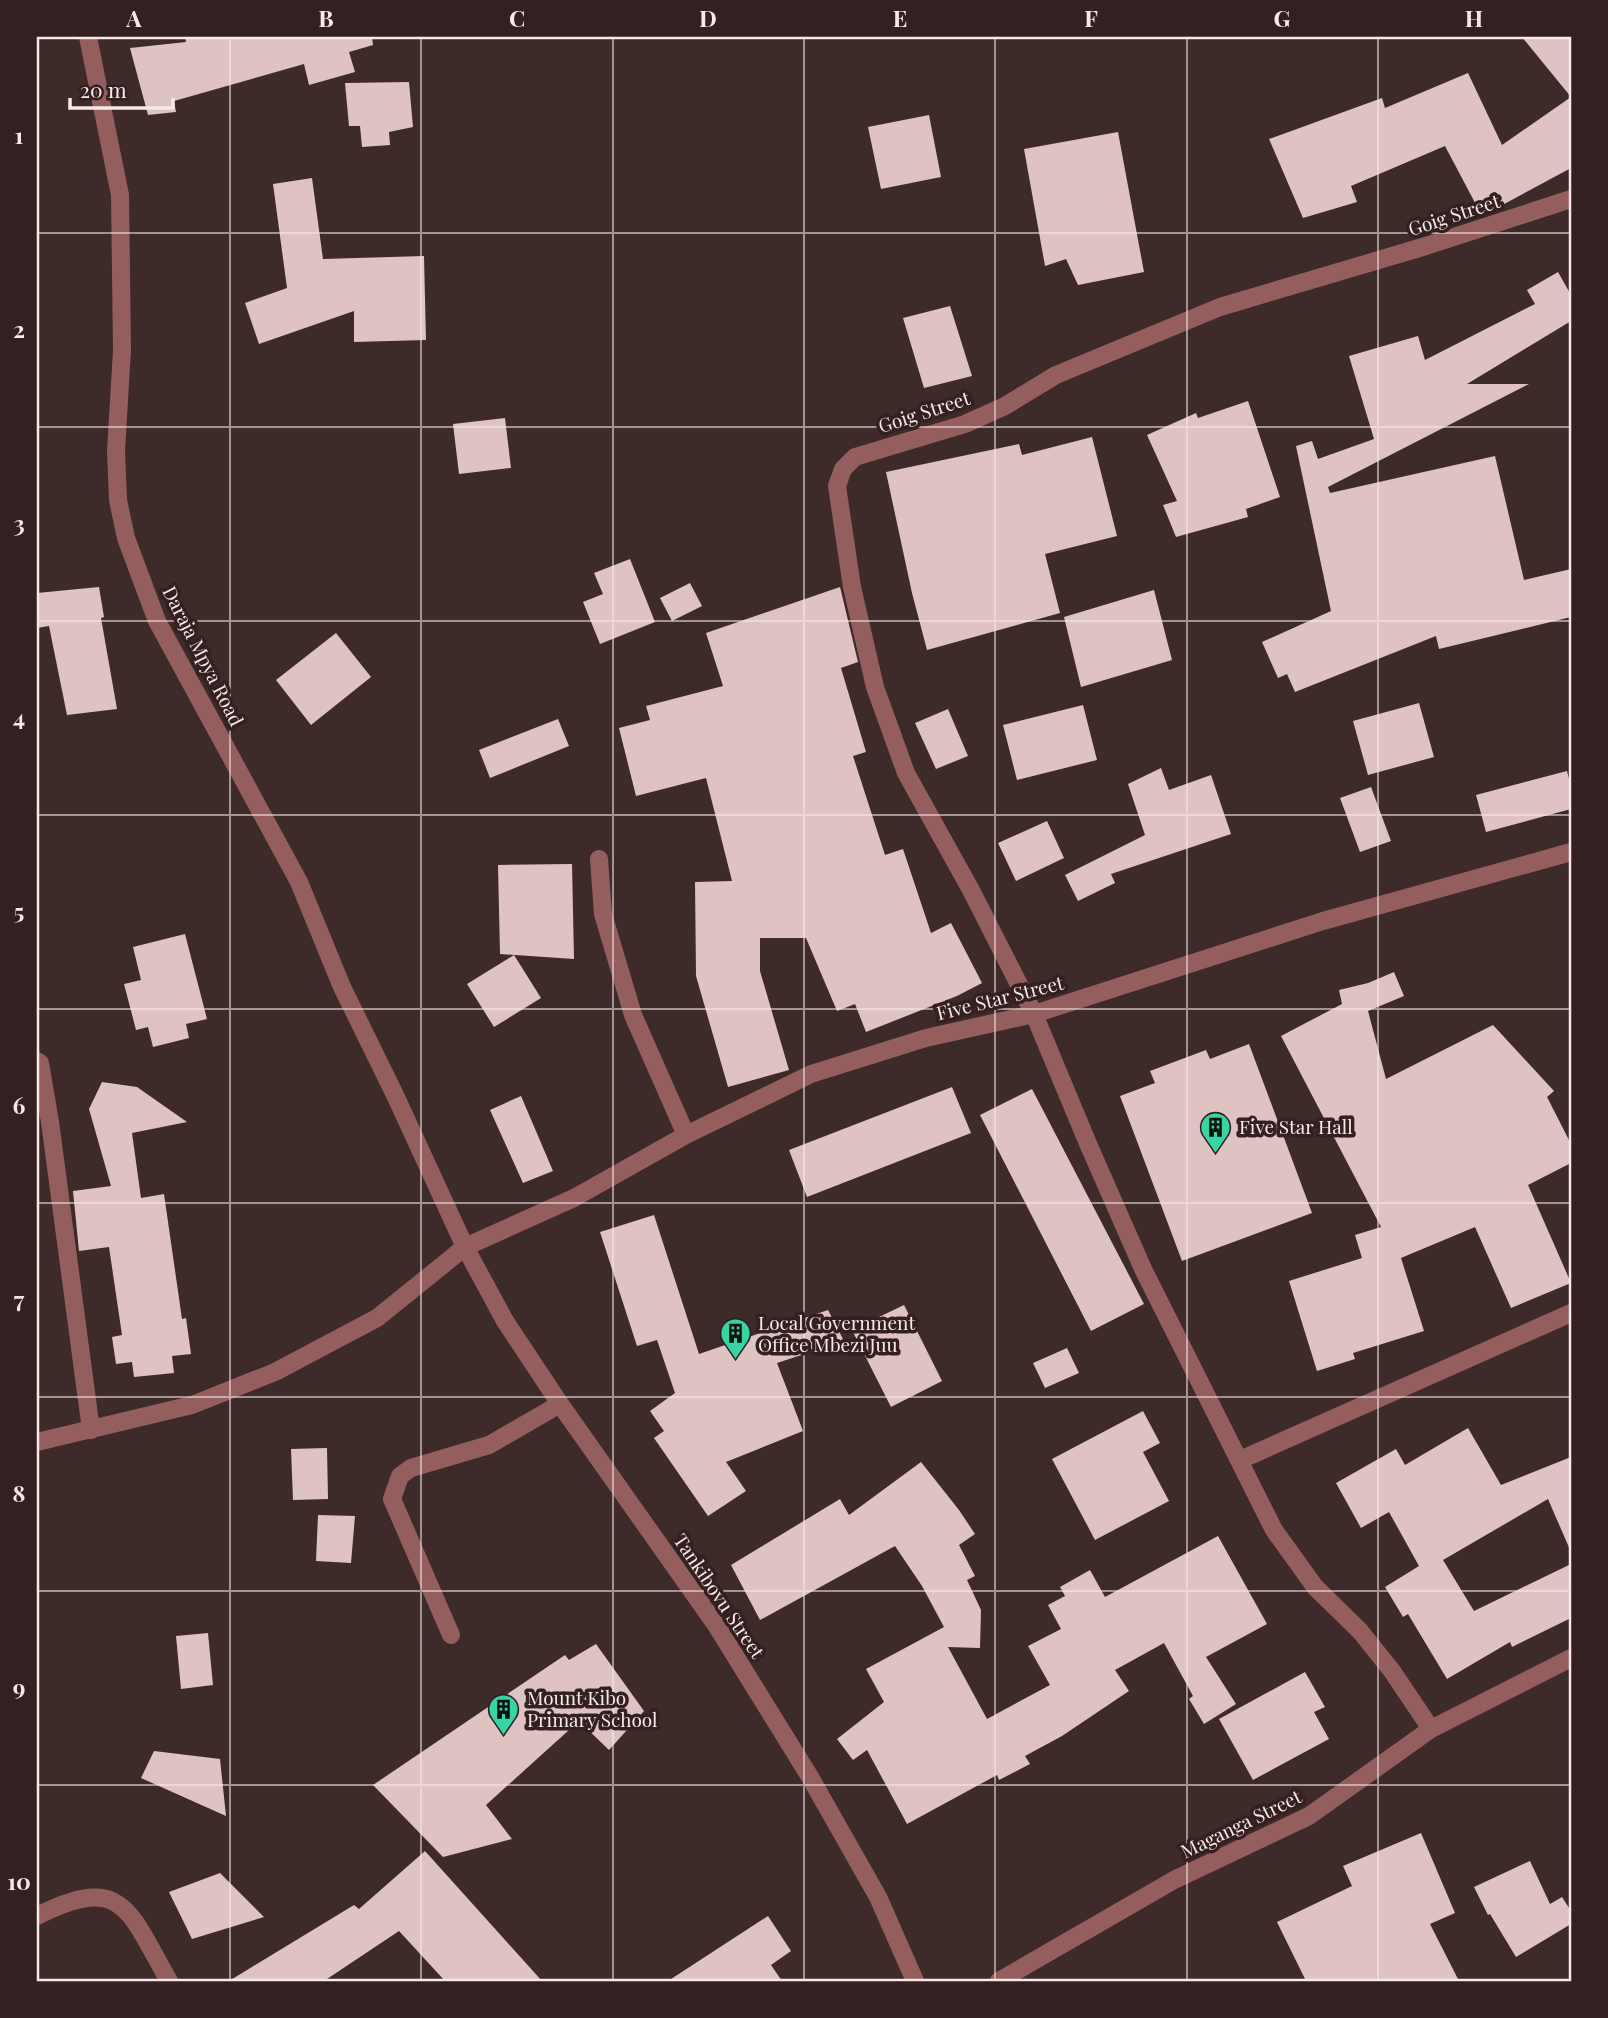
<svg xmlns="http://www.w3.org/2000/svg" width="1608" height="2018" font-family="'Playfair Display',serif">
	<rect width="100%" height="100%" fill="#3f2a2a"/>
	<path fill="#dfc3c3" d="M 185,37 L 372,37 L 373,45 L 349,52 L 355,72 L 309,85 L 304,64 L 174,101 L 176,112 L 148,115 L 130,48 L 186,42 Z
		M 1522,37 L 1571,37 L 1571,168 L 1482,216 L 1445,146 L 1351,186 L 1357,202 L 1303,218 L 1269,139 L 1382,98 L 1385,108 L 1468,73 L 1502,145 L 1571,97 Z
		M 409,82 L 413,127 L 389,132 L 390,145 L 362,147 L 360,126 L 349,126 L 345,83 Z
		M 929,115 L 941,177 L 881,189 L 868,127 Z
		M 1118,132 L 1144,272 L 1078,285 L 1066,259 L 1045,266 L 1024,149 Z
		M 312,178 L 323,259 L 424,256 L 426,340 L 354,342 L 354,311 L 259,344 L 245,303 L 287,288 L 273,184 Z
		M 1558,272 L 1571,295 L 1571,321 L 1467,384 L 1529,384 L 1328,487 L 1330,493 L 1495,456 L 1524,580 L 1571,569 L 1571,617 L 1439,649 L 1436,636 L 1295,692 L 1287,674 L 1278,678 L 1262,642 L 1331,611 L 1296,446 L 1312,441 L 1318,459 L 1374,439 L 1349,356 L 1418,336 L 1425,360 L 1535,304 L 1527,290 Z
		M 950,306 L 972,376 L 924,388 L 903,318 Z
		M 1248,401 L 1280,497 L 1246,509 L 1248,517 L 1176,537 L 1163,505 L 1177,501 L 1147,435 L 1196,413 L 1198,418 Z
		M 505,418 L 511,468 L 459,474 L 453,424 Z
		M 1092,437 L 1117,536 L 1045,554 L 1060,613 L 927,650 L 912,593 L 886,472 L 1019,444 L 1022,455 Z
		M 630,559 L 655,622 L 600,644 L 583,602 L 603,594 L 594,573 Z
		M 690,583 L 702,606 L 672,621 L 660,598 Z
		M 99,587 L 104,617 L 101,618 L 117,709 L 67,715 L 49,626 L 37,628 L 37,593 Z
		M 840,587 L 858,662 L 841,668 L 866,752 L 853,756 L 885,855 L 903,849 L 931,933 L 951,923 L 982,983 L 957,996 L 866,1032 L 855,1004 L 837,1011 L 806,938 L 760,938 L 760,971 L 789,1070 L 728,1087 L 696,976 L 695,882 L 732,881 L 706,778 L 636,796 L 619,728 L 650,720 L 646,706 L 723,686 L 706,633 Z
		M 1154,590 L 1172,660 L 1081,687 L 1064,617 Z
		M 336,633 L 371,677 L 311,725 L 276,680 Z
		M 1419,703 L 1434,757 L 1368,775 L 1353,721 Z
		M 1083,705 L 1097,760 L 1017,780 L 1003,725 Z
		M 948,709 L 968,756 L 936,769 L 915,723 Z
		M 558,719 L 569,746 L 490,778 L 479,750 Z
		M 1161,768 L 1169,790 L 1211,775 L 1231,834 L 1111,874 L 1115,883 L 1078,901 L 1065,875 L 1145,835 L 1128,784 Z
		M 1567,771 L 1571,787 L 1571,809 L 1486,832 L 1476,795 Z
		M 1371,787 L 1391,841 L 1360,852 L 1340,798 Z
		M 1047,821 L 1064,858 L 1016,881 L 998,843 Z
		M 572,864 L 574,959 L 500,954 L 498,865 Z
		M 185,934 L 207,1019 L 186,1024 L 189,1038 L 153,1047 L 148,1027 L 136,1030 L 124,984 L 141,980 L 133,947 Z
		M 514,955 L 541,998 L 494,1027 L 467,984 Z
		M 1394,972 L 1404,996 L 1368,1011 L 1386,1079 L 1493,1025 L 1554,1091 L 1547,1097 L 1571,1144 L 1571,1163 L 1528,1185 L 1571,1283 L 1511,1308 L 1475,1227 L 1401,1258 L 1424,1331 L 1353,1353 L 1355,1359 L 1317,1371 L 1289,1281 L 1362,1258 L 1355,1235 L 1381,1227 L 1281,1036 L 1342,1004 L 1339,990 L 1368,983 Z
		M 1249,1044 L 1312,1213 L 1182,1261 L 1120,1096 L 1155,1083 L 1150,1071 L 1206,1050 L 1210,1059 Z
		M 102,1082 L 137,1087 L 187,1122 L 132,1133 L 141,1198 L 164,1194 L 182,1319 L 186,1318 L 191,1354 L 172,1356 L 174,1373 L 134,1377 L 132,1362 L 116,1364 L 112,1337 L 122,1335 L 109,1247 L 79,1251 L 73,1191 L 111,1186 L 89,1109 Z
		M 952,1087 L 971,1133 L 807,1197 L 789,1150 Z
		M 1032,1089 L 1144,1304 L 1091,1331 L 980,1115 Z
		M 521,1096 L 553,1171 L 523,1183 L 490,1110 Z
		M 654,1215 L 699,1354 L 828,1310 L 844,1341 L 777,1363 L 803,1431 L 726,1462 L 746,1491 L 708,1516 L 654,1438 L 664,1431 L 650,1411 L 675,1393 L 657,1340 L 637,1346 L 600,1232 Z
		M 904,1305 L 942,1381 L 891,1407 L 852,1330 Z
		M 1067,1348 L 1079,1373 L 1045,1388 L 1033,1363 Z
		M 1143,1411 L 1160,1443 L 1143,1452 L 1169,1501 L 1095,1540 L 1052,1459 Z
		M 1468,1428 L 1501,1485 L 1571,1457 L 1571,1552 L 1548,1499 L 1443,1560 L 1474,1611 L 1571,1564 L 1571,1618 L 1512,1647 L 1510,1642 L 1447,1679 L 1408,1614 L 1403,1617 L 1385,1587 L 1419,1566 L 1389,1512 L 1361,1528 L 1336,1483 L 1396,1449 L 1405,1465 Z
		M 327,1448 L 328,1499 L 293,1500 L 291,1449 Z
		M 921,1462 L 959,1510 L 975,1534 L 959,1545 L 975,1576 L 967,1580 L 981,1610 L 980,1648 L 948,1647 L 987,1719 L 1050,1685 L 1028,1646 L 1061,1629 L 1048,1605 L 1065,1596 L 1060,1587 L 1090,1570 L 1105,1597 L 1218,1536 L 1267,1624 L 1206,1657 L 1236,1704 L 1204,1724 L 1189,1699 L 1193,1696 L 1164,1643 L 1115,1670 L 1129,1691 L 1062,1736 L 1025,1756 L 1030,1764 L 999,1780 L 997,1775 L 907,1824 L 867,1750 L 853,1760 L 837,1739 L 884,1702 L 866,1669 L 944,1627 L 922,1586 L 895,1546 L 760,1620 L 731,1565 L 840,1499 L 849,1515 Z
		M 318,1515 L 355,1516 L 351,1563 L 316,1561 Z
		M 208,1633 L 213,1685 L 181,1689 L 176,1636 Z
		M 596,1644 L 644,1711 L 609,1750 L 579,1721 L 486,1805 L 512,1839 L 443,1857 L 373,1785 L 565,1655 L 569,1660 Z
		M 1305,1672 L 1325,1707 L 1314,1712 L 1329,1739 L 1253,1780 L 1219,1719 Z
		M 154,1751 L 220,1759 L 226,1816 L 141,1778 Z
		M 1421,1833 L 1455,1913 L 1430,1924 L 1459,1981 L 1306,1981 L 1277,1922 L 1352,1886 L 1343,1866 Z
		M 425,1851 L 542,1981 L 445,1981 L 399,1931 L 324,1981 L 229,1981 L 354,1905 L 359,1909 Z
		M 1530,1861 L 1550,1904 L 1562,1897 L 1571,1911 L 1571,1924 L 1516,1957 L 1490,1914 L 1488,1915 L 1474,1887 Z
		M 220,1873 L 264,1917 L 192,1939 L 169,1892 Z
		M 768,1916 L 791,1951 L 771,1965 L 782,1981 L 668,1981 Z"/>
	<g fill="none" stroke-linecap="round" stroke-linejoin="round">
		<path stroke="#945e5f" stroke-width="18" d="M 88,37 L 120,195 L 122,350 L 116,451 L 118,500 L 126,538 L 157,621 L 299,882 L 342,987 L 395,1095 L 465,1247 L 505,1321 L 560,1404 L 716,1625 L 810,1777 L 878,1897 L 915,1981
			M 599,859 L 603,914 L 633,1015 L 686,1135
			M 37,1061 L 40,1063 L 50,1122 L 91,1430
			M 37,1442 L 192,1405 L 275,1372 L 377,1318 L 465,1247 L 574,1198 L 686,1135 L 811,1074 L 926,1038 L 1034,1014 L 1323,921 L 1571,852
			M 1240,1460 L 1571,1313
			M 451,1635 L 392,1499 L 400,1476 L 411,1468 L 489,1445 L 560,1404
			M 1431,1729 L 1392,1671 L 1360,1631 L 1315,1587 L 1274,1530 L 1144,1271 L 1089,1146 L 1034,1014 L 972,892 L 906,773 L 875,687 L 852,587 L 837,486 L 843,469 L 855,457 L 965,424 L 1005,406 L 1056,375 L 1220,307 L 1426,246 L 1571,199
			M 37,1916 C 124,1872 129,1912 169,1981
			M 999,1981 L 1174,1880 L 1309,1816 L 1431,1729 L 1571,1658"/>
	</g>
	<path fill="none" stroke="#f8e9e9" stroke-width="2" stroke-opacity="0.55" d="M 230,37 L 230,1981M 421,37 L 421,1981M 613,37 L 613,1981M 804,37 L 804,1981M 995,37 L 995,1981M 1187,37 L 1187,1981M 1378,37 L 1378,1981M 37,233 L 1571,233M 37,427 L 1571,427M 37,621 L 1571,621M 37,815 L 1571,815M 37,1009 L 1571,1009M 37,1203 L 1571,1203M 37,1397 L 1571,1397M 37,1591 L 1571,1591M 37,1785 L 1571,1785"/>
	<defs>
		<symbol id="building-pin" viewBox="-11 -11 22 30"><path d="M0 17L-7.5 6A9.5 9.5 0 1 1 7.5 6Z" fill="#37d4a6" stroke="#342020"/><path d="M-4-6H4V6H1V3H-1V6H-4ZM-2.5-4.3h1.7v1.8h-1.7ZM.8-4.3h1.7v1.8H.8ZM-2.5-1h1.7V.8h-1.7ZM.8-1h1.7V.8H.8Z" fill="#111"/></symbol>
	</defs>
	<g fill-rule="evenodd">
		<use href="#building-pin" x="1198" y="1110" width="35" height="47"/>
		<use href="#building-pin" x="718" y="1316" width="35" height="47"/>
		<use href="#building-pin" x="486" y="1692" width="35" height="47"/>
	</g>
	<g text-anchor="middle" stroke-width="7" stroke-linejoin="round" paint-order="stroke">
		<g font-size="19" fill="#f8e9e9" stroke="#342020">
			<text transform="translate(1454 215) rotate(-18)" y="7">Goig Street</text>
			<text transform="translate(924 412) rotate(-18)" y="7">Goig Street</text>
			<text transform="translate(203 656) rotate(63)" y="7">Daraja Mpya Road</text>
			<text transform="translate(1000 998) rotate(-14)" y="7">Five Star Street</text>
			<text transform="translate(719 1596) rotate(56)" y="7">Tankibovu Street</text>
			<text transform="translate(1241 1824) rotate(-26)" y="7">Maganga Street</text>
		</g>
		<g font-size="19" fill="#f8e9e9" stroke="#342020" text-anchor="start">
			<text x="1239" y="1134">Five Star Hall</text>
			<text x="758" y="1330">Local Government<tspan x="758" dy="22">Office Mbezi Juu</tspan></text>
			<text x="527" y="1705">Mount Kibo<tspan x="527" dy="22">Primary School</tspan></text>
		</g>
	</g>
	<rect width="1608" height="2018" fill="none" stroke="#342020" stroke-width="77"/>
	<path d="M70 98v10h103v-10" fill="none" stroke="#f8e9e9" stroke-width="3.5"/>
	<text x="80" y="98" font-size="21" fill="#f8e9e9" stroke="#342020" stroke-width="5" paint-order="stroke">20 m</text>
	<rect x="38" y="38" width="1532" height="1942" fill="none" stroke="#f8e9e9" stroke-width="2.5"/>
	<g font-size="23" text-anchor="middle" font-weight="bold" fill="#f8e9e9">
		<text x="134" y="27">A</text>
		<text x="326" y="27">B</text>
		<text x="517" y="27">C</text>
		<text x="708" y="27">D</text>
		<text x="900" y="27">E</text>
		<text x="1091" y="27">F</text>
		<text x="1282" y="27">G</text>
		<text x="1474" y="27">H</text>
		<text x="19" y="144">1</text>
		<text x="19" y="338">2</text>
		<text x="19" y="532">3</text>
		<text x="19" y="726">4</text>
		<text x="19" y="920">5</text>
		<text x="19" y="1114">6</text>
		<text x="19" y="1308">7</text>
		<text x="19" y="1502">8</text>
		<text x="19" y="1696">9</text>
		<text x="19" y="1890">10</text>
	</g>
</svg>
